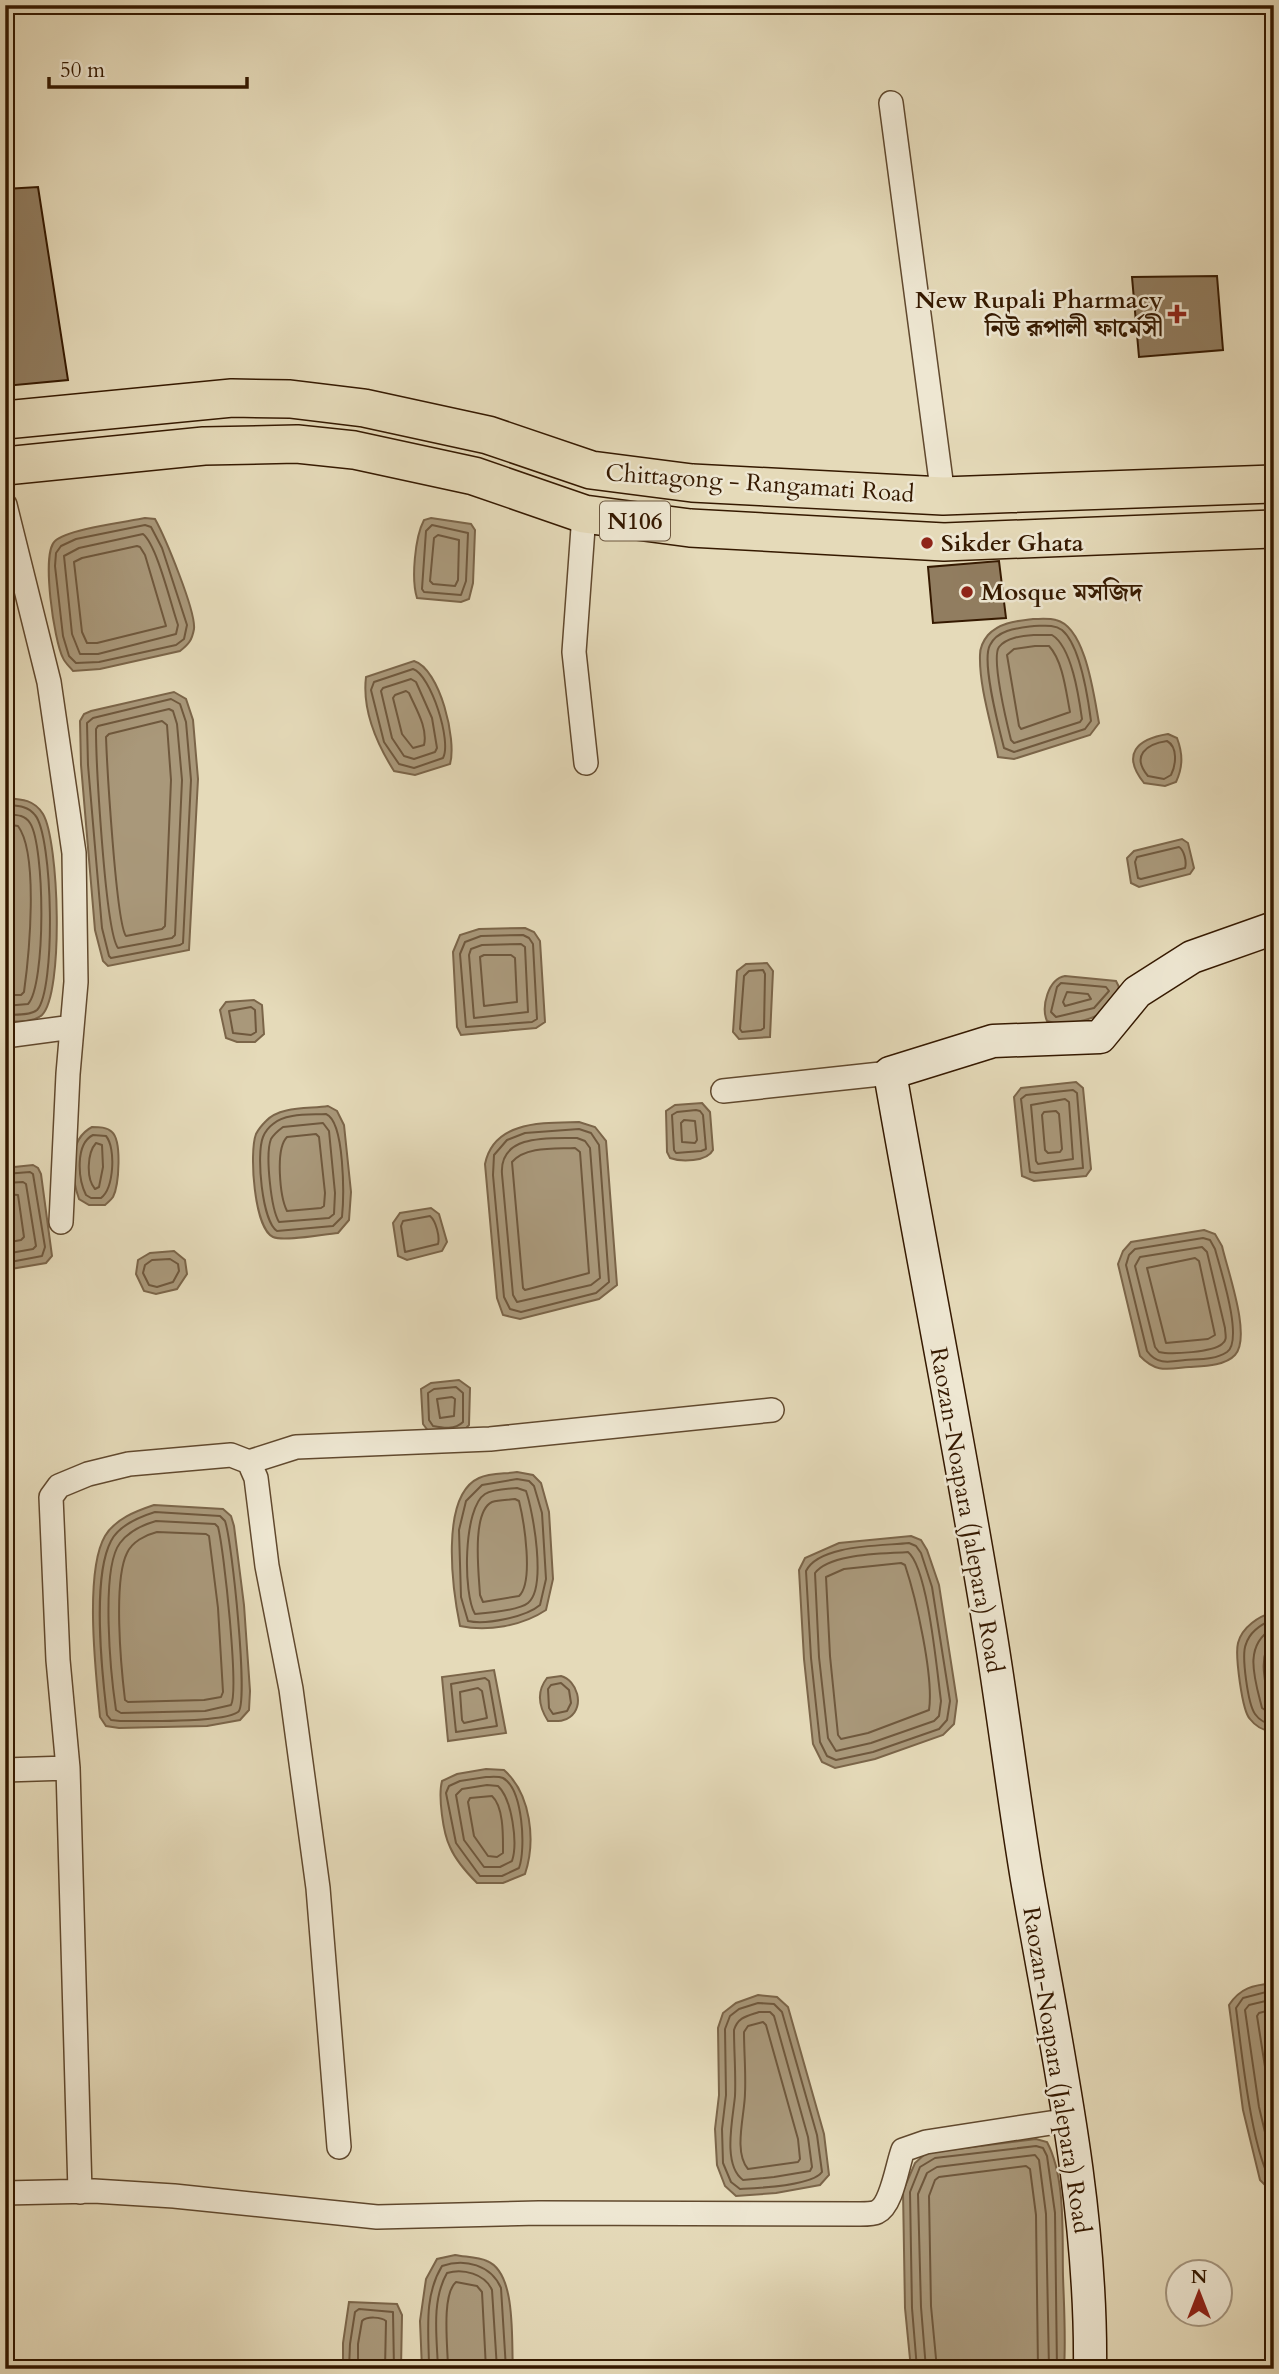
<svg xmlns="http://www.w3.org/2000/svg" width="1279" height="2374" font-family="Cardo,'Noto Serif Bengali',serif">
	<rect width="100%" height="100%" fill="#e5dab9"/>
	<filter id="stains"><feTurbulence type="fractalNoise" baseFrequency=".00286" numOctaves="4"/><feColorMatrix values="0 0 0 0 .2 0 0 0 0 .09 0 0 0 0 .02 0 0 0 .5 -.17"/></filter>
	<radialGradient id="worn" r=".72"><stop offset=".6" stop-color="#630" stop-opacity="0"/><stop offset="1" stop-color="#630" stop-opacity=".3"/></radialGradient>
	<path fill="#a9987a" stroke="#7b6549" stroke-width="2" d="M 145,518 L 155,519 C 165,537 196,611 194,629 C 192,640 189,644 180,651 L 100,669 L 73,671 C 70,667 65,663 63,658 C 54,641 41,553 55,541 C 67,529 126,522 145,518 Z
		M 431,518 L 471,524 L 475,530 L 473,583 L 469,599 L 461,602 L 417,598 C 411,579 415,537 424,520 Z
		M 1033,619 C 1040,619 1049,618 1056,620 C 1086,627 1094,697 1099,723 L 1090,735 L 1014,759 L 998,757 C 992,726 979,687 980,655 C 980,648 983,641 988,635 C 1000,622 1017,621 1033,619 Z
		M 414,661 C 440,669 457,740 450,764 L 415,775 L 394,771 C 377,744 362,710 366,677 Z
		M 174,692 L 186,699 L 193,720 L 198,779 L 189,950 L 108,966 L 103,961 L 95,930 L 91,883 L 81,765 L 80,721 L 84,714 L 91,711 Z
		M 1168,734 L 1177,738 C 1183,754 1183,767 1176,782 L 1165,786 L 1144,783 C 1121,754 1137,739 1168,734 Z
		M 5,798 C 20,799 34,799 43,814 C 59,841 64,993 42,1015 C 33,1023 16,1021 5,1022 Z
		M 1182,839 L 1188,843 L 1194,868 L 1190,874 L 1139,887 L 1131,883 L 1127,858 L 1134,851 Z
		M 525,928 L 534,932 L 540,941 L 545,1022 L 536,1028 L 461,1035 L 457,1027 L 453,952 L 460,935 L 479,929 Z
		M 767,963 L 773,971 L 770,1037 L 739,1039 L 733,1032 L 737,971 L 746,964 Z
		M 1065,976 L 1116,981 L 1119,987 C 1114,997 1108,1009 1098,1015 C 1085,1022 1060,1026 1047,1021 C 1041,1007 1048,979 1065,976 Z
		M 254,1000 L 262,1005 L 264,1034 L 255,1042 L 237,1042 L 226,1038 L 220,1010 L 226,1002 Z
		M 1076,1082 L 1083,1088 L 1091,1169 L 1086,1176 L 1034,1181 L 1022,1176 L 1014,1097 L 1021,1088 Z
		M 702,1103 L 710,1112 L 713,1150 C 707,1162 681,1162 670,1158 L 667,1152 L 666,1111 L 675,1105 Z
		M 328,1106 L 337,1111 L 344,1125 L 351,1192 L 349,1220 L 338,1233 C 324,1234 284,1242 273,1237 C 254,1228 249,1152 256,1134 C 258,1130 263,1124 266,1121 C 280,1106 309,1109 328,1106 Z
		M 579,1122 L 595,1127 L 606,1141 L 617,1285 L 599,1299 L 520,1319 L 503,1315 L 497,1298 L 485,1164 C 494,1120 544,1123 579,1122 Z
		M 92,1127 C 99,1127 107,1127 112,1132 C 122,1141 119,1185 113,1197 C 111,1200 108,1202 105,1205 L 89,1205 L 79,1199 C 71,1176 67,1140 92,1127 Z
		M 33,1165 L 38,1168 L 41,1174 L 52,1256 L 46,1263 L 5,1270 L 5,1168 Z
		M 431,1208 L 439,1214 L 447,1242 L 442,1251 L 407,1260 L 398,1256 L 393,1223 L 400,1213 Z
		M 1204,1230 L 1215,1234 L 1222,1246 C 1227,1269 1252,1337 1235,1355 C 1225,1366 1203,1366 1189,1367 C 1167,1369 1156,1373 1140,1356 L 1118,1264 L 1123,1251 L 1131,1242 Z
		M 174,1251 L 185,1260 L 187,1274 L 177,1289 L 156,1294 L 144,1291 L 136,1274 L 138,1260 L 150,1253 Z
		M 459,1380 L 470,1388 L 469,1425 L 461,1433 L 429,1432 L 423,1424 L 421,1389 L 431,1383 Z
		M 517,1472 L 533,1475 L 541,1483 L 549,1512 L 553,1579 L 546,1610 C 522,1626 487,1632 460,1626 C 453,1592 439,1496 479,1478 C 490,1473 506,1474 517,1472 Z
		M 154,1505 L 223,1509 L 231,1516 L 234,1526 L 244,1605 L 250,1691 L 249,1710 L 240,1720 L 207,1726 L 119,1728 L 106,1726 L 100,1717 C 96,1675 84,1572 105,1536 C 115,1519 136,1511 154,1505 Z
		M 911,1536 L 921,1540 L 927,1550 L 939,1585 L 957,1701 L 954,1724 L 943,1735 L 875,1759 L 835,1768 L 822,1762 L 813,1744 L 804,1659 L 799,1570 L 805,1558 L 839,1543 Z
		M 1274,1612 L 1274,1732 C 1264,1731 1256,1727 1250,1719 C 1242,1711 1235,1655 1238,1643 C 1242,1627 1259,1616 1274,1612 Z
		M 494,1670 L 506,1733 L 448,1741 L 442,1677 Z
		M 561,1676 C 577,1680 585,1706 570,1717 C 564,1722 556,1721 548,1721 C 539,1707 536,1692 547,1678 Z
		M 486,1769 L 504,1770 C 531,1794 536,1841 525,1874 L 503,1883 L 477,1883 C 467,1873 456,1861 450,1847 C 443,1833 438,1796 442,1781 L 457,1774 Z
		M 1274,1983 L 1274,2194 L 1260,2180 L 1243,2110 L 1229,2005 C 1240,1988 1253,1985 1274,1983 Z
		M 758,1995 L 777,1997 L 788,2007 L 824,2134 L 829,2175 L 820,2185 L 776,2193 L 736,2196 L 725,2186 L 717,2165 L 715,2129 L 719,2095 L 718,2028 L 723,2013 L 736,2003 Z
		M 1036,2139 L 1047,2142 C 1066,2178 1062,2235 1063,2276 C 1064,2307 1066,2338 1064,2369 L 911,2369 L 905,2308 L 903,2191 L 915,2163 L 925,2154 L 933,2152 Z
		M 455,2255 C 465,2257 478,2257 487,2261 C 517,2273 511,2341 513,2369 L 422,2369 L 420,2321 L 426,2279 L 437,2259 Z
		M 349,2302 L 397,2304 L 402,2315 L 401,2369 L 343,2369 L 343,2343 Z"/>
	<g fill="none" stroke-linecap="round" stroke-linejoin="round">
		<path stroke="#6f583d" stroke-width="2" d="M 145,525 L 151,527 L 162,548 L 187,625 L 184,639 L 176,645 L 99,662 L 76,663 L 69,656 L 63,636 L 55,566 L 56,553 L 61,546 L 76,539 Z
			M 432,525 L 468,533 L 466,581 L 461,595 L 424,592 L 422,589 L 426,531 Z
			M 143,534 C 157,545 171,605 178,625 L 176,634 L 98,654 L 80,654 L 72,634 L 64,556 L 79,548 Z
			M 438,535 L 459,540 L 458,580 L 455,586 L 433,584 L 430,581 L 434,538 Z
			M 137,546 L 140,547 L 145,555 L 166,626 L 97,643 L 87,643 L 82,632 L 74,562 L 82,558 Z
			M 1034,626 C 1043,626 1054,624 1062,630 C 1080,645 1088,698 1091,721 L 1085,729 L 1014,752 L 1004,748 C 999,728 981,661 990,645 C 998,629 1019,628 1034,626 Z
			M 1035,635 L 1052,635 C 1072,647 1079,698 1082,719 L 1080,722 L 1014,743 L 1011,740 C 1007,724 991,658 999,647 C 1007,637 1023,636 1035,635 Z
			M 1035,646 L 1049,646 C 1063,661 1066,692 1070,712 L 1021,729 L 1019,726 L 1007,655 L 1014,649 Z
			M 413,669 C 431,675 452,742 443,758 L 414,768 L 399,764 L 384,742 L 371,690 L 374,682 Z
			M 411,679 L 416,682 L 432,718 L 437,748 L 435,752 L 414,759 L 404,756 L 392,738 L 381,691 L 383,688 Z
			M 406,691 L 409,693 C 416,709 428,728 424,745 L 413,748 L 402,734 L 393,698 L 395,695 Z
			M 171,699 L 180,704 L 186,722 L 191,780 L 183,943 L 180,945 L 111,958 L 109,956 L 102,928 L 98,882 L 88,765 L 87,723 L 93,718 Z
			M 169,709 L 173,711 L 177,724 L 182,780 L 175,935 L 172,938 L 118,948 C 105,931 96,760 96,729 L 98,726 Z
			M 162,721 L 167,725 L 171,780 L 165,926 L 162,929 L 126,936 C 116,923 107,764 106,737 L 109,734 Z
			M 1167,741 C 1178,747 1176,765 1171,775 L 1164,779 L 1148,776 C 1131,756 1146,744 1167,741 Z
			M 5,805 C 17,806 27,805 35,815 C 53,836 56,990 37,1010 C 30,1016 14,1014 5,1015
			M 5,814 C 15,815 24,814 30,823 C 45,846 46,985 28,1004 L 5,1006
			M 5,824 L 18,826 C 39,854 29,956 24,992 L 21,995 L 5,995
			M 1179,847 C 1184,850 1187,862 1185,868 L 1141,879 L 1138,878 L 1135,862 L 1137,857 Z
			M 523,935 L 529,938 L 533,944 L 537,1019 L 532,1022 L 466,1027 L 460,954 L 465,942 L 481,936 Z
			M 521,944 L 525,947 L 528,1012 L 474,1018 L 469,955 L 471,949 L 482,945 Z
			M 511,955 L 515,958 L 517,1002 L 484,1006 L 480,957 L 484,955 Z
			M 763,970 L 765,974 L 764,1028 L 761,1030 L 742,1032 L 740,1029 L 744,976 L 749,971 Z
			M 1061,983 L 1106,987 L 1109,991 L 1094,1008 L 1056,1017 L 1051,1012 L 1057,987 Z
			M 1067,992 L 1088,994 L 1091,999 L 1065,1006 L 1063,1002 Z
			M 251,1007 L 255,1010 L 256,1032 L 251,1035 L 233,1033 L 229,1011 Z
			M 1073,1090 L 1077,1093 L 1083,1168 L 1036,1173 L 1030,1172 L 1021,1099 L 1026,1095 Z
			M 1065,1099 L 1069,1102 L 1073,1159 L 1038,1164 L 1036,1161 L 1031,1105 Z
			M 696,1110 L 700,1111 L 703,1115 L 706,1149 L 701,1151 L 676,1153 L 674,1150 L 672,1115 L 677,1112 Z
			M 1056,1111 L 1059,1114 L 1062,1149 L 1060,1152 L 1048,1153 L 1045,1150 L 1042,1115 L 1044,1112 Z
			M 326,1114 C 345,1122 344,1197 342,1217 L 333,1226 L 277,1231 C 262,1221 256,1154 263,1137 C 265,1132 269,1127 273,1124 C 285,1113 310,1115 326,1114 Z
			M 684,1120 L 695,1121 L 697,1140 L 695,1143 L 682,1142 L 681,1123 Z
			M 323,1123 L 329,1131 L 335,1193 L 334,1214 L 329,1218 L 279,1222 C 271,1209 265,1154 271,1139 C 274,1134 279,1130 283,1127 Z
			M 579,1129 L 591,1133 L 599,1145 L 609,1282 L 596,1293 L 521,1312 L 510,1309 L 504,1297 L 493,1175 L 494,1155 L 507,1140 L 525,1133 Z
			M 316,1134 L 319,1137 L 325,1193 L 324,1206 L 321,1208 L 287,1211 C 280,1197 275,1149 287,1137 Z
			M 93,1135 L 106,1136 C 116,1148 114,1188 101,1198 L 91,1198 L 86,1195 C 78,1179 75,1144 93,1135 Z
			M 577,1138 L 585,1141 L 590,1148 L 600,1278 L 591,1285 L 517,1302 L 513,1295 L 502,1174 C 499,1134 549,1138 577,1138 Z
			M 96,1143 L 102,1145 L 103,1167 L 99,1187 L 95,1189 C 86,1179 87,1153 96,1143 Z
			M 575,1148 L 580,1152 L 589,1273 L 525,1290 L 523,1288 L 512,1162 C 526,1146 555,1149 575,1148 Z
			M 5,1174 L 30,1172 L 33,1174 L 45,1247 L 42,1256 L 5,1263
			M 5,1183 L 23,1182 L 26,1184 L 36,1246 L 33,1249 L 5,1254
			M 5,1194 L 18,1195 L 24,1237 L 21,1240 L 5,1243
			M 430,1216 C 436,1221 440,1237 438,1244 L 405,1252 L 401,1226 L 403,1221 Z
			M 1203,1238 L 1210,1240 L 1215,1249 C 1220,1268 1244,1340 1227,1352 C 1215,1360 1199,1359 1185,1360 C 1169,1362 1157,1365 1147,1351 L 1126,1265 L 1129,1255 L 1135,1249 Z
			M 1202,1247 L 1207,1252 L 1225,1328 C 1225,1334 1228,1340 1222,1344 C 1213,1352 1171,1355 1159,1352 L 1155,1347 L 1135,1266 L 1140,1257 Z
			M 1195,1258 L 1199,1261 L 1215,1335 L 1208,1339 L 1166,1343 L 1147,1268 Z
			M 170,1259 L 178,1264 L 179,1271 L 173,1282 L 157,1287 L 149,1285 L 143,1273 L 145,1265 L 152,1260 Z
			M 456,1387 L 463,1393 L 463,1422 C 455,1430 443,1428 433,1426 L 429,1420 L 428,1393 L 434,1389 Z
			M 452,1397 L 455,1399 L 454,1416 L 440,1418 L 437,1399 Z
			M 517,1479 L 529,1481 L 534,1486 L 542,1513 L 546,1579 L 540,1605 C 526,1617 486,1625 468,1621 L 461,1597 L 459,1530 L 466,1501 L 482,1485 Z
			M 517,1488 L 526,1491 C 533,1511 547,1588 528,1603 C 520,1610 487,1613 475,1614 C 463,1594 463,1508 485,1494 C 493,1489 508,1489 517,1488 Z
			M 515,1499 L 519,1501 C 524,1521 534,1582 519,1596 L 483,1602 L 480,1595 C 479,1575 471,1512 492,1502 C 499,1500 508,1500 515,1499 Z
			M 155,1512 L 220,1516 L 225,1521 C 232,1540 249,1705 238,1712 C 223,1723 142,1721 120,1721 L 111,1720 L 107,1715 C 102,1674 92,1577 111,1541 C 119,1525 139,1517 155,1512 Z
			M 156,1521 L 215,1524 L 218,1527 C 224,1549 239,1691 231,1705 L 205,1711 L 121,1713 L 116,1710 C 111,1677 100,1569 120,1543 C 129,1531 142,1525 156,1521 Z
			M 157,1532 L 206,1534 L 209,1536 L 218,1608 L 223,1692 L 221,1697 L 204,1700 L 128,1702 L 125,1700 C 121,1667 113,1581 127,1553 C 132,1542 145,1535 157,1532 Z
			M 909,1543 L 916,1546 L 921,1553 L 932,1587 L 950,1701 L 947,1720 L 939,1729 L 873,1752 L 836,1760 L 827,1756 L 820,1742 L 811,1658 L 806,1571 C 819,1544 883,1546 909,1543 Z
			M 908,1552 C 928,1568 937,1672 941,1701 L 939,1716 L 934,1721 L 871,1743 L 836,1751 L 828,1738 L 819,1657 L 815,1573 C 830,1553 884,1554 908,1552 Z
			M 901,1563 L 905,1565 C 916,1598 934,1677 929,1710 L 868,1733 L 841,1739 L 838,1735 L 830,1656 L 826,1577 L 844,1569 Z
			M 1274,1619 C 1261,1624 1250,1631 1246,1644 C 1241,1655 1248,1704 1255,1714 C 1259,1720 1267,1724 1274,1725
			M 1274,1628 C 1242,1644 1255,1680 1262,1708 L 1274,1716
			M 1274,1640 C 1257,1651 1264,1690 1274,1705
			M 485,1678 L 489,1681 L 497,1726 L 456,1732 L 451,1684 Z
			M 561,1683 L 569,1690 L 571,1703 L 567,1711 L 553,1714 L 549,1708 L 548,1689 L 551,1685 Z
			M 478,1688 L 482,1691 L 487,1718 L 464,1723 L 462,1720 L 460,1692 Z
			M 486,1777 C 491,1777 498,1776 503,1778 C 523,1789 526,1849 519,1868 L 502,1876 L 480,1876 L 456,1843 L 446,1793 L 449,1786 L 460,1781 Z
			M 487,1785 L 498,1786 C 512,1799 518,1843 512,1861 L 500,1867 L 484,1867 L 464,1840 L 456,1795 L 462,1789 Z
			M 492,1796 C 504,1807 503,1837 503,1853 L 497,1857 L 488,1856 L 474,1836 L 468,1802 L 470,1798 Z
			M 1274,1990 L 1243,1998 L 1236,2008 C 1241,2046 1252,2159 1274,2185
			M 1274,1999 L 1249,2005 L 1245,2010 L 1259,2107 L 1274,2170
			M 758,2003 L 774,2004 L 782,2012 L 817,2135 L 822,2172 C 812,2186 758,2188 740,2189 L 731,2182 L 723,2163 L 722,2129 L 726,2095 L 725,2029 L 730,2016 L 739,2009 Z
			M 1274,2009 L 1259,2013 L 1257,2016 L 1274,2124
			M 759,2012 L 770,2012 L 774,2016 L 808,2137 L 812,2167 L 810,2171 L 774,2177 L 743,2180 C 722,2165 733,2118 735,2096 C 736,2074 734,2052 734,2030 C 738,2017 747,2016 759,2012 Z
			M 763,2022 L 766,2025 L 798,2139 L 800,2159 L 798,2162 L 748,2169 C 733,2152 745,2114 745,2093 C 746,2073 744,2052 744,2032 L 748,2026 Z
			M 349,2369 L 350,2344 L 355,2312 L 359,2309 L 393,2312 L 394,2369
			M 358,2369 L 358,2344 L 362,2321 C 367,2316 381,2317 386,2321 L 385,2369
			M 429,2369 C 429,2334 423,2297 442,2266 C 465,2258 491,2265 501,2288 L 506,2369
			M 438,2369 C 437,2338 431,2301 447,2273 C 463,2268 485,2274 492,2290 L 497,2369
			M 448,2369 C 448,2349 441,2295 456,2282 L 477,2286 L 482,2292 L 486,2369
			M 917,2369 L 912,2308 L 910,2192 L 920,2167 L 935,2158 L 1036,2146 L 1043,2148 L 1047,2156 L 1055,2213 L 1057,2369
			M 926,2369 L 921,2307 L 918,2194 L 927,2173 L 937,2167 L 1035,2155 L 1039,2160 L 1046,2214 L 1049,2369
			M 937,2369 L 931,2306 L 929,2196 L 935,2180 L 939,2177 L 1026,2166 L 1030,2169 L 1036,2215 L 1038,2369"/>
	</g>
	<path fill="#917d60" stroke="#351900" stroke-width="2" d="M 38,187 L 68,380 L 5,386 L 5,189 Z
		M 1217,276 L 1223,350 L 1139,357 L 1132,277 Z
		M 999,561 L 1006,618 L 933,623 L 928,567 Z"/>
	<g fill="none" stroke-linecap="round" stroke-linejoin="round">
		<defs>
			<path id="minor" d="M 891,103 L 943,496
				M 5,505 L 49,682 L 74,853 L 76,982 L 68,1074 L 61,1222
				M 584,514 L 574,652 L 586,763
				M 5,1036 L 72,1027
				M 723,1091 L 890,1073
				M 249,1462 L 296,1447 L 490,1439 L 772,1410
				M 5,1770 L 68,1768
				M 80,2192 L 68,1768 L 58,1660 L 51,1497 L 59,1486 L 88,1474 L 129,1464 L 231,1455 L 249,1462 L 256,1478 L 267,1566 L 291,1689 L 318,1888 L 339,2147
				M 5,2193 L 94,2191 L 174,2196 L 377,2217 L 539,2213 L 860,2214 C 865,2214 873,2214 877,2212 C 892,2205 897,2166 903,2150 L 926,2142 L 1070,2120"/>
			<path id="secondary" d="M 1090,2369 C 1092,2203 1055,2042 1027,1879 C 1013,1795 1003,1709 989,1625 C 959,1441 922,1257 890,1073 L 993,1041 L 1100,1037 L 1137,992 L 1192,957 L 1274,928"/>
			<path id="trunk" d="M 5,420 L 232,398 L 290,399 L 364,408 L 488,435 L 591,470 L 692,483 L 943,496 L 1274,484
				M 5,466 L 204,446 L 297,444 L 354,450 L 474,476 L 584,514 L 690,528 L 944,542 L 1274,529"/>
		</defs>
		<use href="#minor" stroke="#61492e" stroke-width="26"/>
		<use href="#secondary" stroke="#351900" stroke-width="35"/>
		<use href="#trunk" stroke="#351900" stroke-width="40"/>
		<use href="#minor" stroke="#eee7d2" stroke-width="23"/>
		<use href="#secondary" stroke="#eee7d2" stroke-width="32"/>
		<use href="#trunk" stroke="#e5dab9" stroke-width="37"/>
	</g>
	<g fill="#8f2418" stroke="#eee7d2" stroke-width="2.5">
		<path d="M1173.5 303.5h7v7h7v7h-7v7h-7v-7h-7v-7h7z"/>
		<circle cx="927" cy="543" r="7"/>
		<circle cx="967" cy="592" r="7"/>
	</g>
	<g text-anchor="middle" stroke-width="5" stroke-linejoin="round" paint-order="stroke">
		<rect fill="#eee7d2" stroke="#6c573f" stroke-width="2" x="600" y="501.5" width="70" height="39" rx="5"/>
		<g font-size="23" font-weight="bold" fill="#351900">
			<text x="635" y="529">N106</text>
		</g>
		<g font-size="24" font-weight="bold" fill="#351900" stroke="#eee7d2" text-anchor="start">
			<text x="1163" y="308" text-anchor="end">New Rupali Pharmacy<tspan x="1163" dy="28">নিউ রূপালী ফার্মেসী</tspan></text>
			<text x="941" y="551">Sikder Ghata</text>
			<text x="981" y="600">Mosque মসজিদ</text>
		</g>
		<g font-size="24" fill="#351900" stroke="#eee7d2">
			<text transform="translate(760 483) rotate(4)" y="8">Chittagong - Rangamati Road</text>
			<text transform="translate(967 1510) rotate(80)" y="8">Raozan-Noapara (Jalepara) Road</text>
			<text transform="translate(1057 2070) rotate(81)" y="8">Raozan-Noapara (Jalepara) Road</text>
		</g>
	</g>
	<rect width="1279" height="2374" fill="none" stroke="#e5dab9" stroke-width="28"/>
	<rect x="7" y="7" width="1265" height="2360" fill="none" stroke="#351900" stroke-width="3.5"/>
	<rect x="14" y="14" width="1251" height="2346" fill="none" stroke="#351900" stroke-width="2"/>
	<g transform="translate(1199 2293)"><circle r="33" fill="#eee7d2" stroke="#a4957e" stroke-width="2"/>
	<path d="M0-5L12 26L0 18L-12 26Z" fill="#8f2418"/>
	<text y="-10" font-size="19" font-weight="bold" text-anchor="middle" fill="#351900">N</text>
	</g>
	<path d="M49 77v10h198v-10" fill="none" stroke="#351900" stroke-width="3.5"/>
	<text x="60" y="77" font-size="21" fill="#351900" stroke="#eee7d2" stroke-width="5" paint-order="stroke">50 m</text>
	<rect width="100%" height="100%" filter="url(#stains)"/>
	<rect width="100%" height="100%" fill="url(#worn)"/>
</svg>
